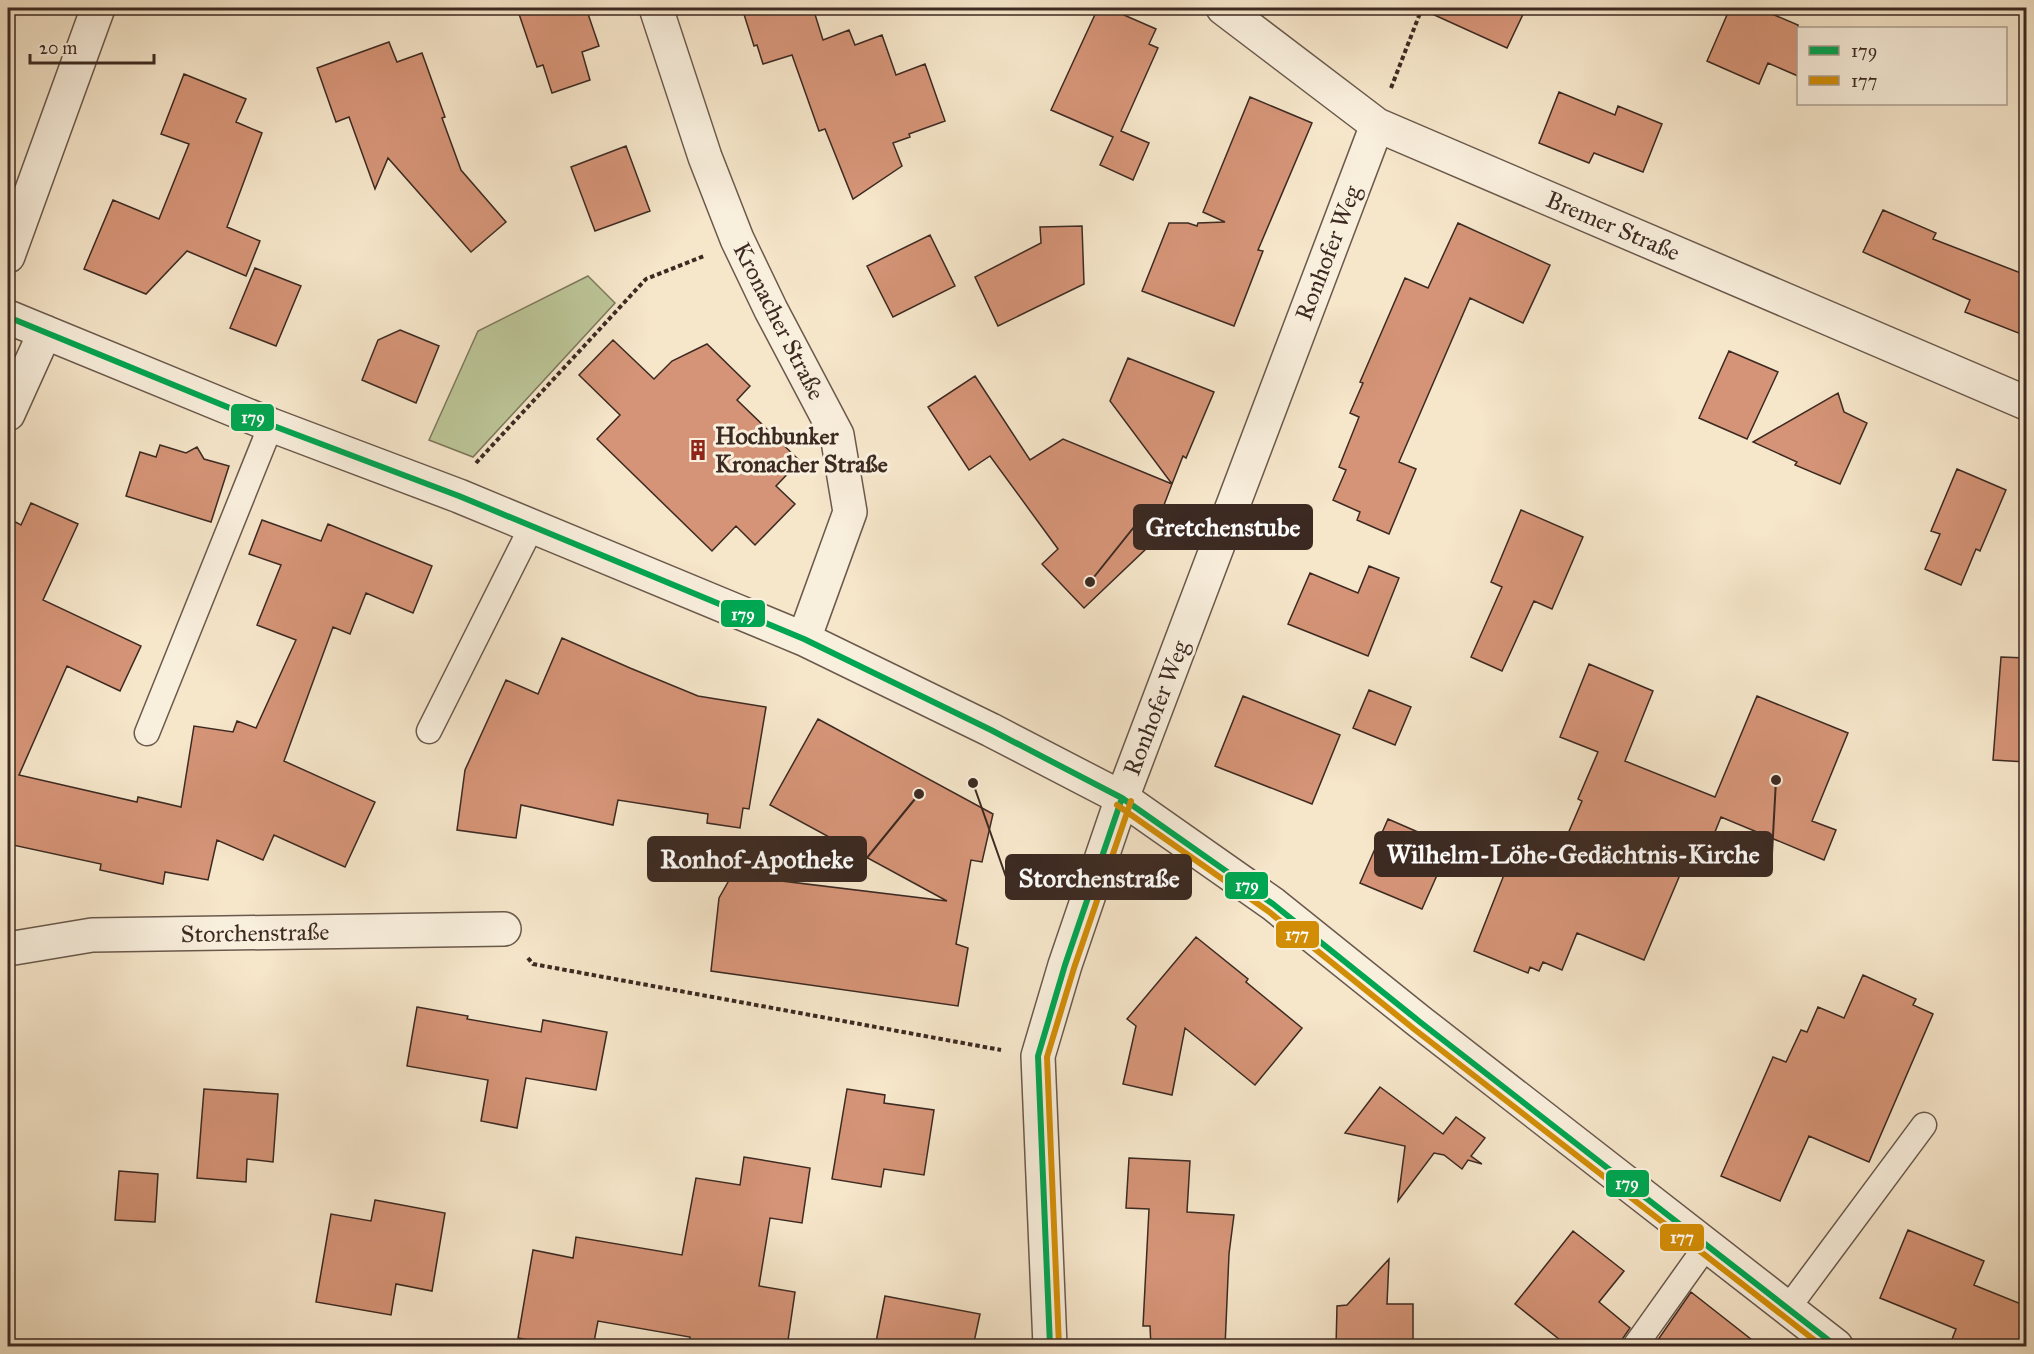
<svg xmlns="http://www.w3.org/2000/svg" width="2034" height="1354" font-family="'IM FELL Great Primer',serif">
	<rect width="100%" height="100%" fill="#f6e6ca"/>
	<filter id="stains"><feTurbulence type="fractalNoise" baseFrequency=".00333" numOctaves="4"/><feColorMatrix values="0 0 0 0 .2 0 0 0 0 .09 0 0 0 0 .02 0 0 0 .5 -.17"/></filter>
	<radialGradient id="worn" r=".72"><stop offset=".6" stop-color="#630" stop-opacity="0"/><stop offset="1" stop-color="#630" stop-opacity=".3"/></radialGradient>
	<path fill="#bcc597" stroke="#7c785c" stroke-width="1.5" d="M 588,276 L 615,303 L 473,457 L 429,440 L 478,331 Z"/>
	<path fill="#d59477" stroke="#3c2a22" stroke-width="1.5" d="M 517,8 L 586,8 L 599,46 L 582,52 L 590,80 L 552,93 L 543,65 L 537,67 Z
		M 742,8 L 813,8 L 823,40 L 849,30 L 855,45 L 882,35 L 896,75 L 925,64 L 945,121 L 909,134 L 910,137 L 893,143 L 902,166 L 853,199 L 825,129 L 819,131 L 792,55 L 763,64 L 757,45 L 754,46 Z
		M 1098,8 L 1108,8 L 1156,29 L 1149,44 L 1158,48 L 1121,131 L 1149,143 L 1133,180 L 1100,165 L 1113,137 L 1051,110 Z
		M 1419,8 L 1526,8 L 1507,48 Z
		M 1730,8 L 1758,8 L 1798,25 L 1798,76 L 1768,63 L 1759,84 L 1707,61 Z
		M 389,42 L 397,62 L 422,53 L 445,117 L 442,118 L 461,170 L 506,222 L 471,252 L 388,158 L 375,189 L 349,117 L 336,122 L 317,68 Z
		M 184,74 L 246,99 L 236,122 L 262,133 L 227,227 L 260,241 L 246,276 L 187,251 L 146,294 L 84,269 L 113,200 L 159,219 L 189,144 L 161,134 Z
		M 1559,92 L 1615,115 L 1618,106 L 1662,124 L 1643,172 L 1594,153 L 1589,163 L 1539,143 Z
		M 1250,97 L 1312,123 L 1258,250 L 1263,251 L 1234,326 L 1142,291 L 1169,223 L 1188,223 L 1197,226 L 1198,223 L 1225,222 L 1203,212 Z
		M 626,146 L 650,211 L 595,231 L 571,167 Z
		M 1883,210 L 1936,233 L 1933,239 L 2026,275 L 2026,336 L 1965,312 L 1970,300 L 1863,252 Z
		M 1458,223 L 1550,265 L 1523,323 L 1470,298 L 1399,462 L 1416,469 L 1389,534 L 1357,520 L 1360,512 L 1333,500 L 1346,470 L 1339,467 L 1359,417 L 1350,413 L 1363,383 L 1360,382 L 1405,278 L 1428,288 Z
		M 1082,226 L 1084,284 L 998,326 L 975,277 L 1041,243 L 1040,227 Z
		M 930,235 L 955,286 L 893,317 L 867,266 Z
		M 255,268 L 301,286 L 276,346 L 230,328 Z
		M 400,330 L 439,346 L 416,403 L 362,380 L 378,340 Z
		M 613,340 L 654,379 L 672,361 L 707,344 L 750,386 L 737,400 L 800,461 L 776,486 L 795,504 L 755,545 L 736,526 L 712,551 L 597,439 L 620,415 L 579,375 Z
		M 1729,351 L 1778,372 L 1747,439 L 1699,418 Z
		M 1128,358 L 1214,392 L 1186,458 L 1183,456 L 1172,484 L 1110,401 Z
		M 975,376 L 1030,460 L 1063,439 L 1172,484 L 1148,547 L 1084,608 L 1042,564 L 1058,549 L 990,456 L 969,470 L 928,407 Z
		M 1838,393 L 1844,412 L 1867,423 L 1840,484 L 1795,465 L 1797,462 L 1753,442 Z
		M 160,445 L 186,453 L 197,447 L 204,459 L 229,466 L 211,522 L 126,496 L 140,452 L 156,457 Z
		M 1957,469 L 2006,490 L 1980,551 L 1976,549 L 1961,585 L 1925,569 L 1940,534 L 1931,531 Z
		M 31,503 L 78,524 L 43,600 L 141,646 L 120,691 L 67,666 L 19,775 L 137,802 L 138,797 L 181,807 L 194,726 L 233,732 L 237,721 L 256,728 L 296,640 L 257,625 L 281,565 L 249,554 L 262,520 L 321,541 L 328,524 L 432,566 L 413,613 L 366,593 L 350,634 L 333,627 L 284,761 L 375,802 L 345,867 L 274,835 L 263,860 L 217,840 L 208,880 L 165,872 L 163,884 L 100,870 L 101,864 L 8,844 L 8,518 L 21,525 Z
		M 1521,510 L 1583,537 L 1552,609 L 1534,601 L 1502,671 L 1471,657 L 1502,587 L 1491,582 Z
		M 1369,566 L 1399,578 L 1368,656 L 1288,624 L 1310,573 L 1358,593 Z
		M 562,638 L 630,668 L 698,696 L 766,707 L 749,809 L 743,808 L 740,828 L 707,823 L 708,814 L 618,800 L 613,825 L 521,805 L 516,838 L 457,830 L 465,770 L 506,680 L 538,694 Z
		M 2001,657 L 2026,658 L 2026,762 L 1993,760 Z
		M 1589,664 L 1653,691 L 1625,761 L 1715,797 L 1757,696 L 1848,733 L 1812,821 L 1836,830 L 1824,860 L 1721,817 L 1700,869 L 1685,863 L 1644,960 L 1577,933 L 1562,970 L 1543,962 L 1539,971 L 1530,967 L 1528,973 L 1474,951 L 1511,857 L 1551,873 L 1582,801 L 1578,799 L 1598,752 L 1560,737 Z
		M 1369,690 L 1411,707 L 1395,745 L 1353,728 Z
		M 1243,696 L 1340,735 L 1312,804 L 1215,766 Z
		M 818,719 L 993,814 L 982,862 L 971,860 L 956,944 L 968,948 L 958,1006 L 711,971 L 719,898 L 732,875 L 947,901 L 770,805 Z
		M 1388,819 L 1450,846 L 1422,909 L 1360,883 Z
		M 1196,937 L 1248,979 L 1246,982 L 1302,1028 L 1255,1085 L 1185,1028 L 1172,1095 L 1123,1084 L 1136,1026 L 1127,1019 Z
		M 1863,975 L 1916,999 L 1913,1005 L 1933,1014 L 1869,1162 L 1809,1136 L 1780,1201 L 1721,1176 L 1773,1057 L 1786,1062 L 1801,1030 L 1807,1032 L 1818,1007 L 1844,1018 Z
		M 417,1007 L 468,1016 L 467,1019 L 541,1032 L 543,1020 L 607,1032 L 596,1090 L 526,1078 L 517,1128 L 481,1121 L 488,1080 L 407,1066 Z
		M 1380,1087 L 1443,1134 L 1456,1117 L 1485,1138 L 1471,1156 L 1482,1164 L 1468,1160 L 1462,1169 L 1444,1155 L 1434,1153 L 1398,1201 L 1405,1146 L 1345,1133 Z
		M 204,1089 L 278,1094 L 273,1162 L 247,1159 L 246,1182 L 197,1178 Z
		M 847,1089 L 885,1095 L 884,1103 L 934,1110 L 924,1175 L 884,1169 L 881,1187 L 832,1179 Z
		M 744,1157 L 810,1168 L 802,1223 L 770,1218 L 759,1286 L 795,1292 L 787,1347 L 689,1347 L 690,1337 L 598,1321 L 593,1347 L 566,1347 L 518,1338 L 533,1250 L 573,1258 L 576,1237 L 682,1255 L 696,1178 L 740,1185 Z
		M 1129,1158 L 1190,1161 L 1187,1212 L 1234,1215 L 1229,1254 L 1225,1347 L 1151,1347 L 1150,1326 L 1143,1326 L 1149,1209 L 1126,1208 Z
		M 119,1171 L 158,1174 L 155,1222 L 115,1220 Z
		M 375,1200 L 445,1213 L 432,1291 L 396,1284 L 391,1315 L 316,1302 L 331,1214 L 371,1221 Z
		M 1908,1230 L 1984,1261 L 1974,1285 L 2026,1306 L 2026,1347 L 1949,1347 L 1956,1329 L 1880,1298 Z
		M 1573,1231 L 1624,1271 L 1599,1302 L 1630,1328 L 1623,1338 L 1621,1347 L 1569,1347 L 1515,1304 Z
		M 1389,1259 L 1387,1304 L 1413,1304 L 1413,1347 L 1336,1347 L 1337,1306 L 1347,1305 Z
		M 1691,1292 L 1761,1347 L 1653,1347 Z
		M 885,1296 L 980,1314 L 973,1347 L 875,1347 Z"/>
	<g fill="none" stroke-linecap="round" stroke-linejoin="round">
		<defs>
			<path id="service" d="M 429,731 L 532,526
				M 147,733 L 271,425
				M 1788,1308 L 1924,1125
				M 1635,1346 L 1707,1245"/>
			<path id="minor" d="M 656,8 L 705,157 L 737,239 L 771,310 L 837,435 L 850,512 L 804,639
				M 1223,8 L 1377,125 L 2026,403
				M 8,256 L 98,8
				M 8,317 L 271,425 L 459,496 L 804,639 L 991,730 L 1122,798 L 1273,904 L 1420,1022 L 1836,1346
				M 8,414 L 45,332
				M 8,949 L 92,935 L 504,929
				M 1050,1346 L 1038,1056 L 1065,965 L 1122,798 L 1377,125"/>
		</defs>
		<use href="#service" stroke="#6a594c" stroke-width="27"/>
		<use href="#minor" stroke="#6a594c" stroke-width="36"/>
		<path stroke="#3c2a22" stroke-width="4" stroke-dasharray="4.5 3" stroke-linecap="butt" d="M 1391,88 L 1422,8
			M 476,463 L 646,279 L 704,256
			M 528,958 L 533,964 L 1001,1050"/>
		<use href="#service" stroke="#f9efdd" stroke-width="24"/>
		<use href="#minor" stroke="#f9efdd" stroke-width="33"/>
		<defs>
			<path id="bus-1" d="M 8,317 L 271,425 L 459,496 L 804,639 L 991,730 L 1122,798 L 1273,904 L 1420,1022 L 1836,1346
				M 1050,1346 L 1038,1056 L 1065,965 L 1122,798"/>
			<path id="bus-2" d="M 1117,805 L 1268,911 L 1414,1029 L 1822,1346
				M 1059,1346 L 1047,1057 L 1074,968 L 1131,801"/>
		</defs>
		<use href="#bus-1" stroke="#f9efdd" stroke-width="10"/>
		<use href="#bus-2" stroke="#f9efdd" stroke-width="10"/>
		<use href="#bus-1" stroke="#00a651" stroke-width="6"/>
		<use href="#bus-2" stroke="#d28d07" stroke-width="6"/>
	</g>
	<defs>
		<symbol id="building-bare" viewBox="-9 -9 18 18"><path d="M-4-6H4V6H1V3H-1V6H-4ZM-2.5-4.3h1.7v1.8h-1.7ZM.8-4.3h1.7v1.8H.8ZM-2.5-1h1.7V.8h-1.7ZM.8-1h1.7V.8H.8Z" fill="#8f2418" stroke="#f9efdd" stroke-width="2.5" paint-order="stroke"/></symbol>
	</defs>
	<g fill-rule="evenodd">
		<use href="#building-bare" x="683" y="435" width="30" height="30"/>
	</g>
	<g text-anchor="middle" stroke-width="6" stroke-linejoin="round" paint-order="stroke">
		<g font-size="24" fill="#3c2a22" stroke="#f9efdd">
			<text transform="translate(1613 226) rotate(23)" y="8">Bremer Straße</text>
			<text transform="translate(1328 253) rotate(-69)" y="8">Ronhofer Weg</text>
			<text transform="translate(779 321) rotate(63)" y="8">Kronacher Straße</text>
			<text transform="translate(1156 708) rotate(-69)" y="8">Ronhofer Weg</text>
			<text transform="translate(255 933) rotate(-1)" y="8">Storchenstraße</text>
		</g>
		<g font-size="24" font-weight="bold" fill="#3c2a22" stroke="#f9efdd" text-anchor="start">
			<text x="715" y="444">Hochbunker<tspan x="715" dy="28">Kronacher Straße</tspan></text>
		</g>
	</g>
	<path fill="none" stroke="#3c2a22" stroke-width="2" d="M1090 582L1134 527M1776 780L1772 854M919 794L866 859M973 783L1006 877"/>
	<g fill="#3c2a22" stroke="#f9efdd" stroke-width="2">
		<circle cx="1090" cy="582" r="6"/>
		<circle cx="1776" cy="780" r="6"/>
		<circle cx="919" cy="794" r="6"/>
		<circle cx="973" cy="783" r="6"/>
	</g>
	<g fill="#3c2a22" stroke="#3c2a22" stroke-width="2">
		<rect x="1134" y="505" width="178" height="44" rx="6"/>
		<rect x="1375" y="832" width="397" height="44" rx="6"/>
		<rect x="648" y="837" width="218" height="44" rx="6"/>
		<rect x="1006" y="855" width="185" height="44" rx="6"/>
	</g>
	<g font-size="26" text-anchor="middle" font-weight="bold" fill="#fff">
		<text x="1223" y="536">Gretchenstube</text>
		<text x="1573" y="863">Wilhelm-Löhe-Gedächtnis-Kirche</text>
		<text x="757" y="868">Ronhof-Apotheke</text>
		<text x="1099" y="887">Storchenstraße</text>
	</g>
	<g stroke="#f9efdd" stroke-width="2">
		<rect x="230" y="403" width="45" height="29" rx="6" fill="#00a651"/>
		<rect x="720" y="599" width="46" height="29" rx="6" fill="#00a651"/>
		<rect x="1224" y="871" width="45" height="29" rx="6" fill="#00a651"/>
		<rect x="1275" y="920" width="45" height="29" rx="6" fill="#d28d07"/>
		<rect x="1605" y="1169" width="45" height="29" rx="6" fill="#00a651"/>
		<rect x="1659" y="1223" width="46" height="29" rx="6" fill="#d28d07"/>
	</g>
	<g font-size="16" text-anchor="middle" font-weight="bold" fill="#fff">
		<text x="253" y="423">179</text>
		<text x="743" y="620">179</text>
		<text x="1247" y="891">179</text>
		<text x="1297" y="940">177</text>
		<text x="1627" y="1189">179</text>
		<text x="1682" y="1243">177</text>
	</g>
	<rect width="2034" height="1354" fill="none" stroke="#f6e6ca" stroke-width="30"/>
	<rect x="9" y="9" width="2016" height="1336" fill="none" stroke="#3c2a22" stroke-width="3"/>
	<rect x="15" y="15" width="2004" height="1324" fill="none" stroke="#3c2a22" stroke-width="1.5"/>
	<rect x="1797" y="27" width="210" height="78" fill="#f9efdd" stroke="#ada092" stroke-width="1.5"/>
	<rect x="1809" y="46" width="30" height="9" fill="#00a651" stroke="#ada092" stroke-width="1.5"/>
	<text x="1851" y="57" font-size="18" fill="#3c2a22">179</text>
	<rect x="1809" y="76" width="30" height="9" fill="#d28d07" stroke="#ada092" stroke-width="1.5"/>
	<text x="1851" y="87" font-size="18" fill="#3c2a22">177</text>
	<path d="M30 54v9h124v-9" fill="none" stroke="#3c2a22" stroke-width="3"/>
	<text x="39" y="54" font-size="18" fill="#3c2a22" stroke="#f9efdd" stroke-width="4.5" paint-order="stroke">20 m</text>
	<rect width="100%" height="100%" filter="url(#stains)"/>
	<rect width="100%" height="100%" fill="url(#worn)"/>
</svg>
